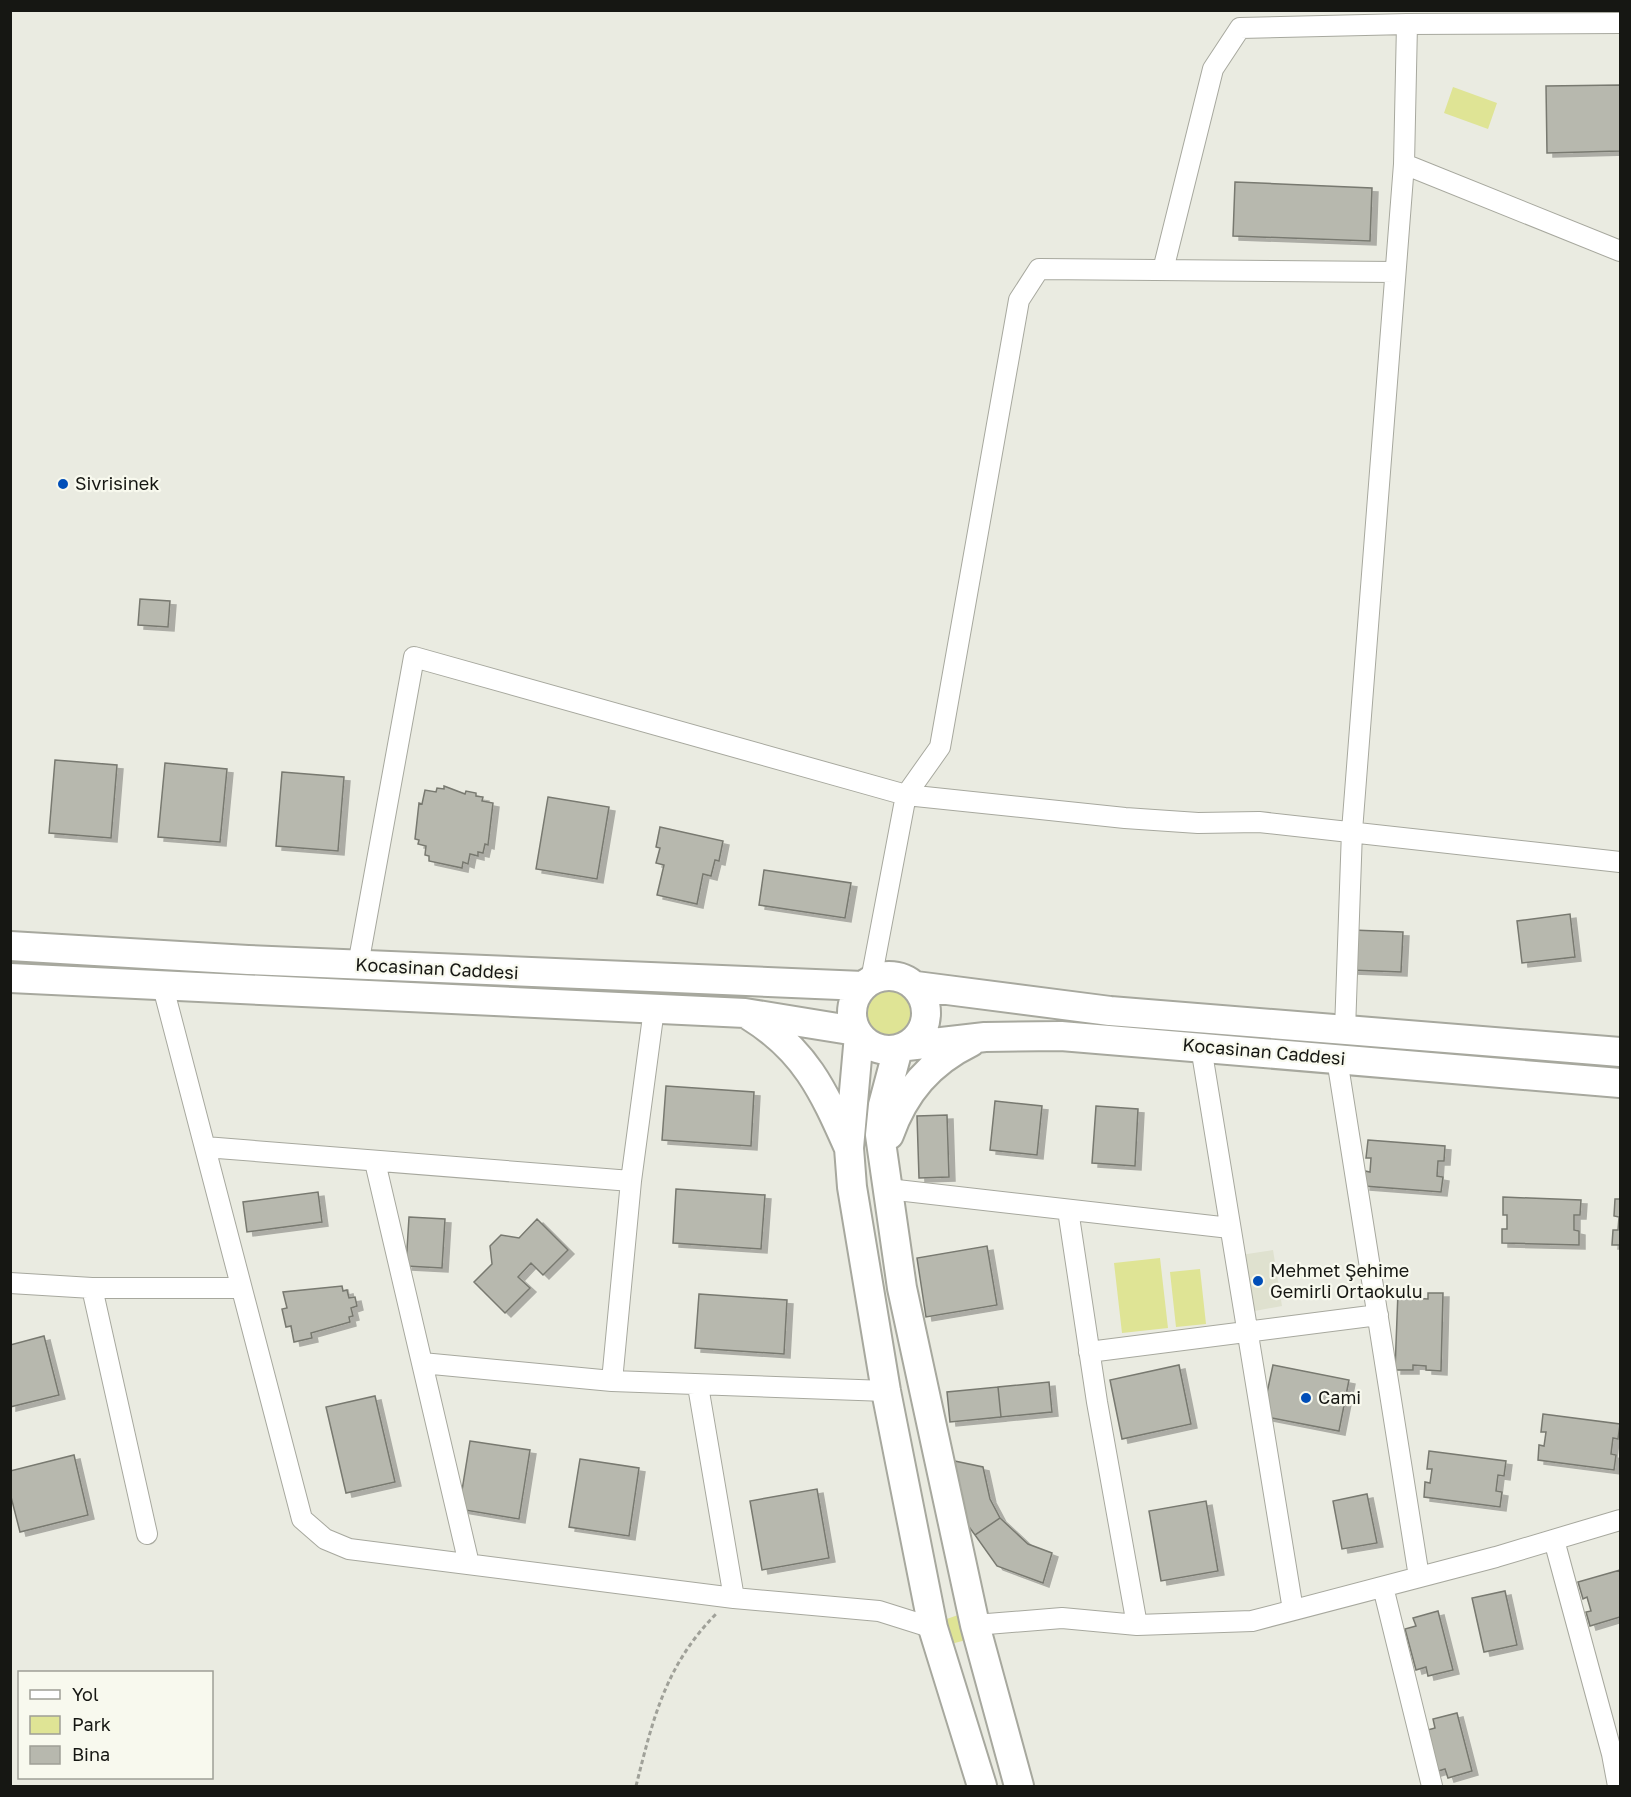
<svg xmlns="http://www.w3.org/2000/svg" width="1631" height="1797" font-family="'Golos Text',sans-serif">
	<defs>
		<filter id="shadow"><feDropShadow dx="6" dy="4" stdDeviation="0" flood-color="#0004"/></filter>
	</defs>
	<rect width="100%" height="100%" fill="#eaebe1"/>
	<path fill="#dfe1cf" d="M 1273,1250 L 1282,1306 L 1244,1313 L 1234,1256 Z"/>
	<path fill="#dfe495" d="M 1453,87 L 1497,103 L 1488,129 L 1444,113 Z
		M861 1012a28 28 0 1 1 56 0a28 28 0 1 1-56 0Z
		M 1160,1258 L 1168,1328 L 1122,1333 L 1114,1263 Z
		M 1200,1269 L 1206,1324 L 1176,1327 L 1170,1272 Z
		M 958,1615 L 966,1640 L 951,1644 L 944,1620 Z"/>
	<path fill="#b7b8ae" stroke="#787970" stroke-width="1.5" filter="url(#shadow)" d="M 1620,85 L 1620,151 L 1547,153 L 1546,86 Z
		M 1235,182 L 1372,188 L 1370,241 L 1233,236 Z
		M 140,599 L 170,601 L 168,627 L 138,625 Z
		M 55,760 L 117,765 L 111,838 L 49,833 Z
		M 165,763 L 227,769 L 220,842 L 158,837 Z
		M 282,772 L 344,777 L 338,851 L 276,846 Z
		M 444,786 L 465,794 L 466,791 L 476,793 L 476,796 L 483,797 L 482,801 L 493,803 L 488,845 L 485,844 L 483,853 L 478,852 L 478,856 L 470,854 L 468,864 L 463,862 L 462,868 L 429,861 L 429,856 L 425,855 L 426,846 L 418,844 L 419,840 L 415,839 L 419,803 L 422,804 L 425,790 L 436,792 L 437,788 L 444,789 Z
		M 548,797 L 609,807 L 597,879 L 536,869 Z
		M 660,827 L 723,841 L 719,861 L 715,860 L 711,876 L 703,874 L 697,904 L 657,895 L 664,865 L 656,863 L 660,848 L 656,847 Z
		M 764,870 L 851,883 L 845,918 L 759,905 Z
		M 1570,914 L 1575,957 L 1522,963 L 1517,921 Z
		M 1352,930 L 1403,932 L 1401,972 L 1350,970 Z
		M 666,1086 L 754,1092 L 751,1146 L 662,1140 Z
		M 995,1101 L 1042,1106 L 1037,1155 L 990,1150 Z
		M 1096,1106 L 1138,1109 L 1135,1166 L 1092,1163 Z
		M 947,1115 L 949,1177 L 919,1178 L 917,1116 Z
		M 1368,1140 L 1445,1146 L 1444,1161 L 1438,1161 L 1437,1176 L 1443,1177 L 1441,1192 L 1364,1186 L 1365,1171 L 1370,1172 L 1371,1158 L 1366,1158 Z
		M 676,1189 L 765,1195 L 761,1249 L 673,1243 Z
		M 318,1192 L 322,1222 L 247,1232 L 243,1202 Z
		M 1503,1197 L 1581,1200 L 1580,1215 L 1574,1215 L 1574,1230 L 1579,1231 L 1579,1245 L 1502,1243 L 1502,1229 L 1507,1229 L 1507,1215 L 1503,1215 Z
		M 1615,1199 L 1620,1199 L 1620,1245 L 1612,1245 L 1613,1230 L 1618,1230 L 1619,1217 L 1614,1216 Z
		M 409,1217 L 445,1219 L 442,1268 L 406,1266 Z
		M 537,1219 L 568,1250 L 543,1275 L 531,1263 L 518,1277 L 530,1288 L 505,1313 L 474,1282 L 492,1264 L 490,1246 L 501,1235 L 519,1238 Z
		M 987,1246 L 997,1305 L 926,1317 L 917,1258 Z
		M 342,1286 L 343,1291 L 347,1290 L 349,1298 L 355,1297 L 357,1306 L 351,1308 L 353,1316 L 349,1317 L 350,1322 L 311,1333 L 312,1338 L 294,1342 L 291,1326 L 286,1327 L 282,1309 L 287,1308 L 283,1292 Z
		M 1398,1292 L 1412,1292 L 1412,1298 L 1428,1299 L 1428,1293 L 1443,1293 L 1441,1371 L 1426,1370 L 1426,1366 L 1413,1365 L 1413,1370 L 1395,1370 Z
		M 699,1294 L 787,1300 L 784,1354 L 695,1348 Z
		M 44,1336 L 59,1395 L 10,1407 L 10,1345 Z
		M 1179,1365 L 1191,1424 L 1122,1439 L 1110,1380 Z
		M 1273,1365 L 1349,1380 L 1339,1431 L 1262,1416 Z
		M 1049,1382 L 1052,1412 L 1001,1417 L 998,1387 Z
		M 998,1387 L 1001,1417 L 950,1422 L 947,1392 Z
		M 375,1396 L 395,1482 L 346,1493 L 326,1407 Z
		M 1543,1414 L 1620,1424 L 1618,1439 L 1613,1438 L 1611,1454 L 1616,1455 L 1614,1470 L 1538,1460 L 1539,1445 L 1544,1446 L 1546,1432 L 1541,1432 Z
		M 470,1441 L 530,1450 L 519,1519 L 459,1509 Z
		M 1429,1451 L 1506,1461 L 1504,1476 L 1498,1475 L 1496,1491 L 1502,1492 L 1500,1507 L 1424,1497 L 1425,1482 L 1430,1483 L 1432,1469 L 1427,1469 Z
		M 74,1455 L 88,1515 L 20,1532 L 10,1493 L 10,1471 Z
		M 580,1459 L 639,1468 L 629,1536 L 569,1527 Z
		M 950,1460 L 983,1467 L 990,1499 L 1000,1518 L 975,1535 L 951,1502 Z
		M 817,1489 L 829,1558 L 762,1570 L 750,1501 Z
		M 1367,1494 L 1377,1543 L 1342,1549 L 1333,1501 Z
		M 1206,1501 L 1218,1571 L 1161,1581 L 1149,1511 Z
		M 1000,1518 L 1028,1544 L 1052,1553 L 1043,1583 L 997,1566 L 975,1535 Z
		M 1620,1570 L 1620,1617 L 1590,1626 L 1586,1612 L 1591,1611 L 1587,1597 L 1583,1599 L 1578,1582 Z
		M 1505,1591 L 1517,1645 L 1484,1652 L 1472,1598 Z
		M 1438,1611 L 1453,1670 L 1428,1676 L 1426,1667 L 1416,1670 L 1405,1629 L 1416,1626 L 1413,1618 Z
		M 1457,1713 L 1472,1771 L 1448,1778 L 1445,1769 L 1435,1772 L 1424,1731 L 1435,1728 L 1433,1719 Z"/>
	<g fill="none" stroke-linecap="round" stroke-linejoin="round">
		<defs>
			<path id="minor" d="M 1404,164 L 1620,251
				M 1163,270 L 1213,69 L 1240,28 L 1407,24
				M 358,965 L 414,657 L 906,795 L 1125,818 L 1198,823 L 1259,822 L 1620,862
				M 871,980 L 906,795 L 940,747 L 1019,300 L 1039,269 L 1395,272
				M 163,987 L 302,1519 L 325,1539 L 349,1549 L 734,1598 L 879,1611 L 933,1628
				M 654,1009 L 631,1181 L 612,1381 L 886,1391
				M 1345,1030 L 1352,831 L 1404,164 L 1407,24 L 1620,23
				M 1201,1047 L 1293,1610
				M 1337,1059 L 1419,1577
				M 205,1147 L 631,1181
				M 375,1162 L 469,1564
				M 888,1189 L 1230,1228
				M 1068,1210 L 1097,1402 L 1137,1625
				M 10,1283 L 92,1288 L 240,1288
				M 92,1288 L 147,1534
				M 1089,1352 L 1378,1315
				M 422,1363 L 612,1381
				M 698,1386 L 734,1598
				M 1554,1540 L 1612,1754 L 1620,1752
				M 1383,1587 L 1432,1786
				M 975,1625 L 1062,1618 L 1137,1625 L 1252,1621 L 1496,1557 L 1620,1520
				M 1612,1754 L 1618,1786"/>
			<path id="secondary" d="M 10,946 L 248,960 L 863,986
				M852 1013a37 37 0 1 1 74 0a37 37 0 1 1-74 0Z
				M 10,978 L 745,1013 L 856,1031
				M 916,986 L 1110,1011 L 1620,1052
				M 750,1016 C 805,1050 823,1090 848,1146
				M 859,1035 L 849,1148 L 852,1187 L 886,1391 L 933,1628 L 982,1786
				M 907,1046 L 985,1037 L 1061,1036 L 1620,1083
				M 898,1049 L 883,1105 L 880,1135 L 902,1288 L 975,1625 L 1019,1786
				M 889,1135 C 904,1092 930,1062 971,1042"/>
		</defs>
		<use href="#minor" stroke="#a7a89e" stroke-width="22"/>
		<use href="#secondary" stroke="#a7a89e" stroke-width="32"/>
		<path stroke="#a0a199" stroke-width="3" stroke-dasharray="4.5 3" stroke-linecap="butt" d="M 636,1786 C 653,1719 665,1666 716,1614"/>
		<use href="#minor" stroke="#fff" stroke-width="20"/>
		<use href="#secondary" stroke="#fff" stroke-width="28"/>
	</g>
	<g fill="#004eb8" stroke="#f8f9ee" stroke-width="2">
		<circle cx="63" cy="484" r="6"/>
		<circle cx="1258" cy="1281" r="6"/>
		<circle cx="1306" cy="1398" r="6"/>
	</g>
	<g text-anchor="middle" stroke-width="4.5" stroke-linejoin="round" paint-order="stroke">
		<g font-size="18" fill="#161713" stroke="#f8f9ee" text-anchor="start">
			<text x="75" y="490">Sivrisinek</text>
			<text x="1270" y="1277">Mehmet Şehime<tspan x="1270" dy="21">Gemirli Ortaokulu</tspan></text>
			<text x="1318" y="1404">Cami</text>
		</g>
		<g font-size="18" fill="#161713" stroke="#f8f9ee">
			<text transform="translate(437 969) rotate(3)" y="6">Kocasinan Caddesi</text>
			<text transform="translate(1264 1052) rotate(5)" y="6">Kocasinan Caddesi</text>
		</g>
	</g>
	<rect width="1631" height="1797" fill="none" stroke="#161713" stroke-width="24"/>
	<rect x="18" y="1671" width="195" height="108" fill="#f8f9ee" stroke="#9e9f96" stroke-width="1.5"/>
	<rect x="30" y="1690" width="30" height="9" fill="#ffffff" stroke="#9e9f96" stroke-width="1.5"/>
	<text x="72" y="1701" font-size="18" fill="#161713">Yol</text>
	<rect x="30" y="1716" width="30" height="18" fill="#dfe495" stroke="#9e9f96" stroke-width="1.5"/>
	<text x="72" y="1731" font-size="18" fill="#161713">Park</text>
	<rect x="30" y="1746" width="30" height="18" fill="#b7b8ae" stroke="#9e9f96" stroke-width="1.5"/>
	<text x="72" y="1761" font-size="18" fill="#161713">Bina</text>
</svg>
